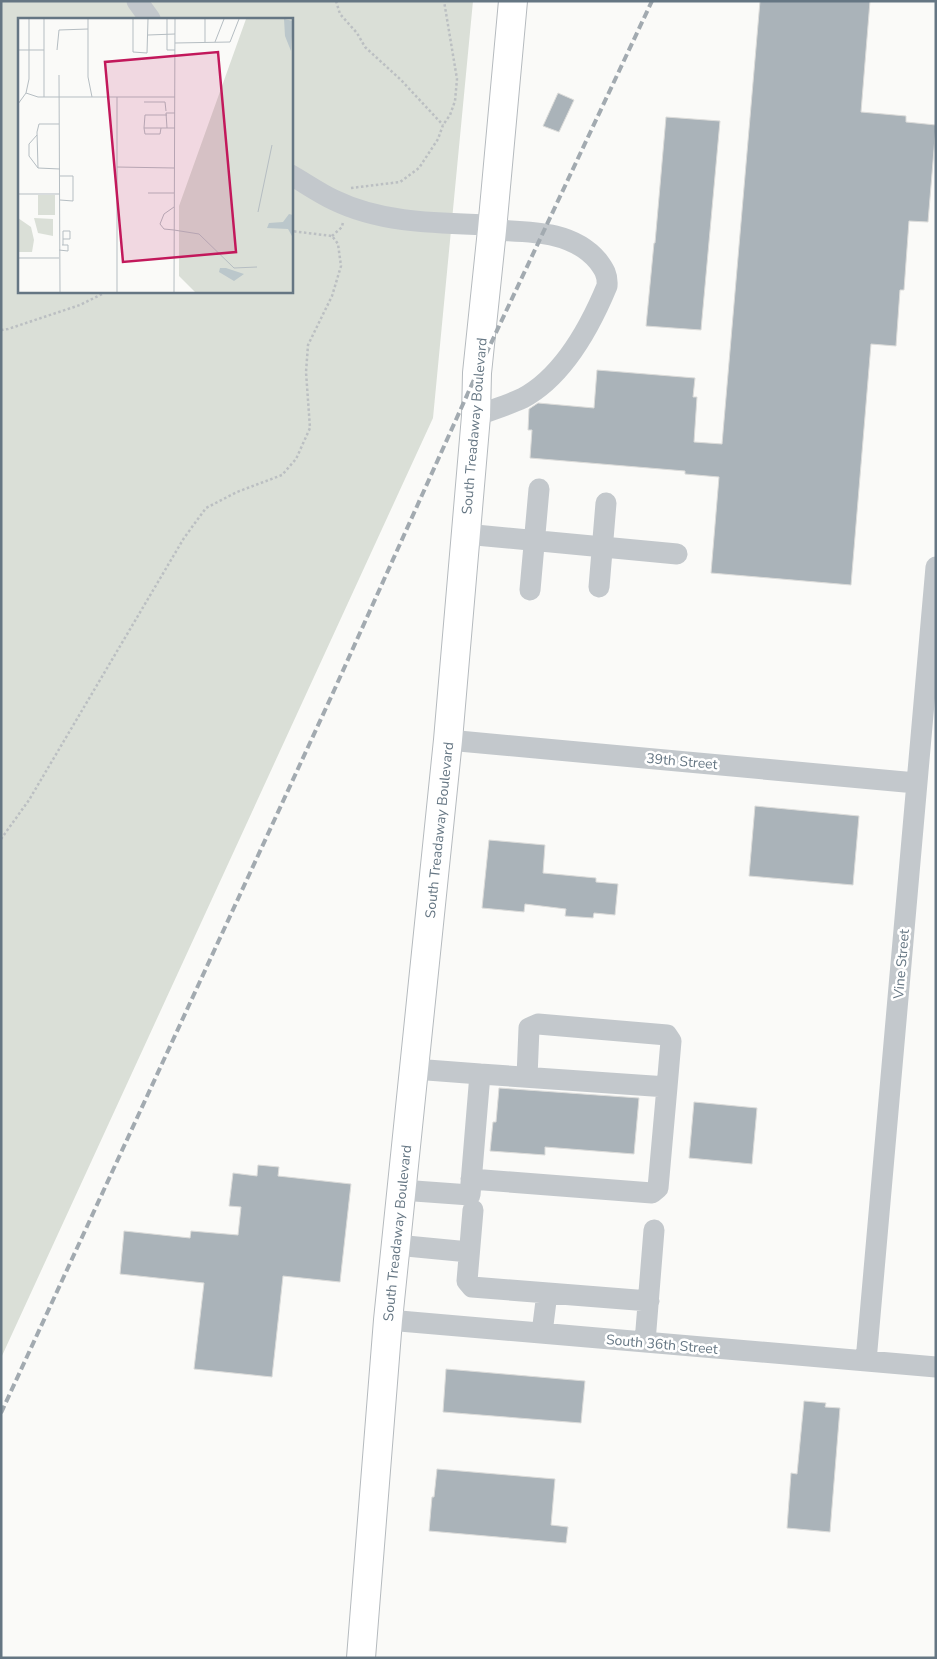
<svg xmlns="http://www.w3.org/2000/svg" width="937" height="1659" font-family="'Nunito Sans',sans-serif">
	<rect width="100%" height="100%" fill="#fafaf8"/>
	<path fill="#dadfd7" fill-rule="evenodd" d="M 1,1 L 473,1 L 433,418 L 1,1358 ZM 19,19 L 291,19 L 291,291 L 19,291 Z"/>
	<path fill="#aab3b9" stroke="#dcdcda" d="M 760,1 L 870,1 L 861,112 L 906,116 L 906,122 L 936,125 L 928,222 L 909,221 L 904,290 L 900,290 L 896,346 L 871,344 L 851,585 L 711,573 L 719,477 L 685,474 L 685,471 L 530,458 L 532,430 L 528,430 L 529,409 L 538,403 L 594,408 L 597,370 L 695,378 L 693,397 L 697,397 L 694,442 L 722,444 Z
		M 558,93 L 574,100 L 559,132 L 543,126 Z
		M 666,117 L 720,121 L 701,330 L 646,326 L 654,243 L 655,243 Z
		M 755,806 L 859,816 L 853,885 L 749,876 Z
		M 489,840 L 545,845 L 543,873 L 596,878 L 596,882 L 618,884 L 615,915 L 594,913 L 593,918 L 565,916 L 566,909 L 525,904 L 524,912 L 482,908 Z
		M 499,1088 L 639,1098 L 634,1154 L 545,1147 L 545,1155 L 490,1151 L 493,1122 L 496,1122 Z
		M 694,1102 L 757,1108 L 752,1164 L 689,1158 Z
		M 258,1165 L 279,1167 L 278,1176 L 351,1184 L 340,1282 L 283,1276 L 272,1377 L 194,1369 L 204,1283 L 120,1274 L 124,1231 L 190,1238 L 191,1231 L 238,1235 L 241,1207 L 229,1206 L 233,1173 L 257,1176 Z
		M 446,1369 L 585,1381 L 581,1423 L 443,1412 Z
		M 804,1401 L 826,1403 L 825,1407 L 840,1408 L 830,1532 L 787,1528 L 791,1473 L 797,1474 Z
		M 437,1469 L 555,1479 L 551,1525 L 568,1527 L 566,1543 L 429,1531 L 432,1497 L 434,1497 Z"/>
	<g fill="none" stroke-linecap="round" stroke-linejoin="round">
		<defs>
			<path id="major" d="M 361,1658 L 388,1320 L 448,740 L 476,416 L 477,373 L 492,230 L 513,1"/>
		</defs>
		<use href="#major" stroke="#b5babe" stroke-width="30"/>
		<path stroke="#bbbfc2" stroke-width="2.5" stroke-dasharray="2.5 2.5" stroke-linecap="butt" d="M 336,1 L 340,14 L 357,33 L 365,47 L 401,80 L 443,125
			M 351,188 L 400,182 L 419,168 L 438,139 L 443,125 L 450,115 L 455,101 L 457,79 L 444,1
			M 332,236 L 342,227 L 343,222
			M 1,330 L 8,329 L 80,305 L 108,291
			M 1,839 L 29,800 L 184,538 L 206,508 L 237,492 L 282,475 L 296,459 L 310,428 L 306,372 L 308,345 L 332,296 L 341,266 L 338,244 L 332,236 L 291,231"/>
		<path stroke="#c3c8cc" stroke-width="21" d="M 137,1 L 150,19
			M 291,175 C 305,183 319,193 334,200 C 383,224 440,223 493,225
			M 476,416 C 491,410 508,405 523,398 C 564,376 590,327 607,286 C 608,275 604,269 598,261 C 572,230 529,232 492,230
			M 465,534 L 677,554
			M 599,587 L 606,503
			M 530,590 L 539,489
			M 448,740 L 916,783
			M 527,1077 L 529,1028 L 538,1024 L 667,1035 L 671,1041 L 667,1087
			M 471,1179 L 652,1193 L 658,1188 L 667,1087 L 480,1074
			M 401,1190 L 470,1195 L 480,1074 L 414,1069
			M 473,1210 L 467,1281 L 472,1287 L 649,1301
			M 396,1245 L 469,1252
			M 388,1320 L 936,1367
			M 542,1333 L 547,1293
			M 645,1342 L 654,1230
			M 866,1361 L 936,567"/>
		<use href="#major" stroke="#fff" stroke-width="28"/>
		<path stroke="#a2aab0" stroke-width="4" stroke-dasharray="8 4" stroke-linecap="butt" d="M 1,1413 L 332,695 L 477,373 L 652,1"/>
	</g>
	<g text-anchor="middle" stroke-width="5" stroke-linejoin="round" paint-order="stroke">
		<g font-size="14" fill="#657683" stroke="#fff">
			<text transform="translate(474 426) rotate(-85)" y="5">South Treadaway Boulevard</text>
			<text transform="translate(682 761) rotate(5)" y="5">39th Street</text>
			<text transform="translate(439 830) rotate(-84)" y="5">South Treadaway Boulevard</text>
			<text transform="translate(901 964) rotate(-85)" y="5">Vine Street</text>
			<text transform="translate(397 1233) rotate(-84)" y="5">South Treadaway Boulevard</text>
			<text transform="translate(662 1344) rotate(5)" y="5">South 36th Street</text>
		</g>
	</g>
	<g transform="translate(18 18)">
		<rect width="275" height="275" fill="#fafaf8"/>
		<path d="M 228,1 L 275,1 L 275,274 L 177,274 L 161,258 L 161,188 ZM 20,177 L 37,177 L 37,197 L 20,197 ZM 0,200 L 13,209 L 16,222 L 14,234 L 0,234 ZM 16,200 L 35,201 L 35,218 L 20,215 Z" fill="#dadfd7"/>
		<path d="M 266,1 L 275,3 L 273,33 L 267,18 ZM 271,196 L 275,197 L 274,218 L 270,211 L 249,210 L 251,205 L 265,204 ZM 202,250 L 208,250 L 226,256 L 216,263 L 201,254 Z" fill="#bbc7cb"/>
		<path fill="none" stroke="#b5bdc2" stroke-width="1" d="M 26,1 L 26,79M 70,1 L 70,59 L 74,79M 115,1 L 115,34 L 129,35 L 130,1M 149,1 L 149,32 L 157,32M 130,17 L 157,16M 187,24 L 187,1M 197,24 L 206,1M 157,25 L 212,24 L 221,1M 0,32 L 26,32M 39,32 L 41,12 L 70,11M 41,57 L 42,274M 8,75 L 20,79 L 157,79M 126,84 L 147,84 L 148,93M 0,86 L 8,75 L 11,61 L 11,1M 149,97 L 127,97 L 126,110 L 149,110M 41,106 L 21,106 L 19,114 L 20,150 L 42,151M 126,110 L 127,116 L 142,116 L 143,110M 157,110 L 149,110 L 148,95 L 157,95M 19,117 L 11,126 L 11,138 L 20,150M 99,149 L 156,150M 42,158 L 55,158 L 55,183 L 42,182M 130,175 L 156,175M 0,176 L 42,176M 240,194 L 254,127M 156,212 L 181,216 L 216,250 L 239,249M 156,212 L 146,211 L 142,206 L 146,196 L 156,189M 45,221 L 52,221 L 52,213 L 45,213 L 45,227M 41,232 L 50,233 L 50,227 L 44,227M 0,240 L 41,240M 99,274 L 99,79M 156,274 L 157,1"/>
		<path fill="#c2185b" fill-opacity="0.15" stroke="#c2185b" stroke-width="2.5" d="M 200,34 L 218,234 L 105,244 L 87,44 Z"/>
		<rect width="275" height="275" fill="none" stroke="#657683" stroke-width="2.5"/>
	</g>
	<rect width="937" height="1659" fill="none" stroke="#657683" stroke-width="5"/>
</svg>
